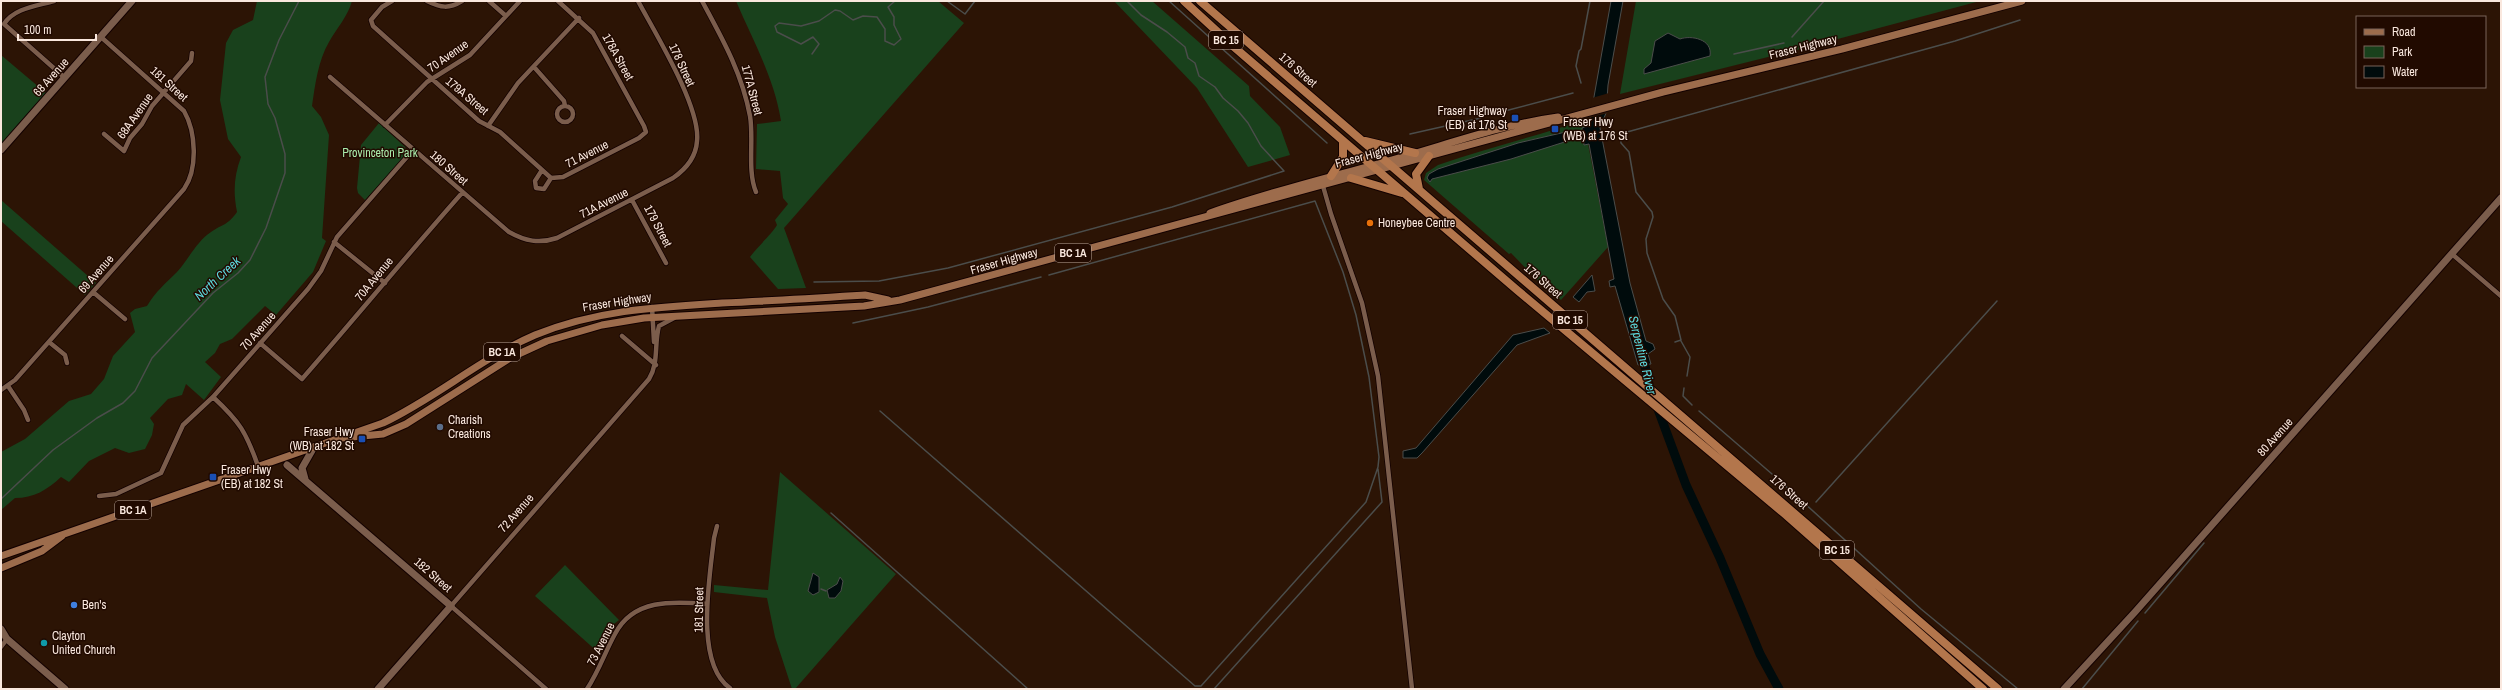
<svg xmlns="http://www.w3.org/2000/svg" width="2502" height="690" font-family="'Archivo Narrow',sans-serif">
	<rect width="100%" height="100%" fill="#2c1405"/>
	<path fill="#19411c" d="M 257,1 L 352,1 C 348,16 337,28 329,42 C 318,61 315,85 312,106 L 321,117 L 329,135 L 322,238 L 326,241 L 313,272 L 276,315 L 265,306 L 232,339 L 220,344 L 215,353 L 205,362 L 221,377 L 204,400 L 186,384 L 182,395 L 168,399 L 150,418 L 154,424 L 152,435 L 145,449 L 129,453 L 115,448 L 89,461 L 69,482 L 61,477 C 47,490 34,498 15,498 L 1,510 L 1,452 L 25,439 L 69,401 L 91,394 L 104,379 L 113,356 L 135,332 L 130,313 L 135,309 L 147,306 C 156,291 165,284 177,272 C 188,260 197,241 211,232 C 224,223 227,226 237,212 C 233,192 234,176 241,157 L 228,139 L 220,100 L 226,43 L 233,30 L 253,20 Z
		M 736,1 L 938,1 L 964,23 L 784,228 L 806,288 L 778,289 L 750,257 C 757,247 772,234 777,225 L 775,220 L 788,204 L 783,198 L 780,171 L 756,169 L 757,124 L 781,121 C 774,77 753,41 736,1 Z
		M 1114,1 L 1152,1 L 1249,86 L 1250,96 L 1280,127 L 1290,155 L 1248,167 L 1197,88 Z
		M 1636,1 L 1980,1 L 1804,48 L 1620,94 Z
		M 1,55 L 46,93 L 1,144 Z
		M 1591,118 L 1589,125 L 1582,128 L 1585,145 L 1588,144 L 1608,247 L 1561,300 L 1538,281 L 1511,253 L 1509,254 L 1424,180 L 1426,173 L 1438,165 C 1488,148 1540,135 1591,118 Z
		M 379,123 L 405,147 L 407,154 L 365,200 L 358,193 L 357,188 L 361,145 Z
		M 1,200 L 96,283 L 85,295 L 1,221 Z
		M 780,472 L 896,574 L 795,689 L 792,689 L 775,637 L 767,598 L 714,592 L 714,585 L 768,590 Z
		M 565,565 L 619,620 L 614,624 L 600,654 L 535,596 Z"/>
	<path fill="#000b0c" stroke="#4b4d4b" d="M 1611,1 L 1623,1 L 1608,85 L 1606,113 L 1600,128 L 1630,283 L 1646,341 L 1653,344 L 1655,349 L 1648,354 L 1651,364 L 1638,365 L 1615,286 L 1610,287 L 1609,281 L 1614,279 L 1589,144 L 1584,145 L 1582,128 L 1589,125 Z
		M 1668,33 L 1680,39 C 1691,35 1713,39 1710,56 L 1644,74 L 1644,69 L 1651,63 L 1655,41 Z
		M 1570,131 L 1574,139 L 1511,159 L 1432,179 L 1430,182 L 1427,178 L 1429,174 L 1438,169 L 1518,143 Z
		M 1592,275 L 1595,291 L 1587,292 L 1579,302 L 1573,297 Z
		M 1544,328 L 1550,333 L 1517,345 L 1422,453 L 1417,458 L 1403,458 L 1403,451 L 1416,448 L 1513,335 Z
		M 813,573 L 819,577 L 819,592 L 813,595 L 808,591 Z
		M 840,577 L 843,581 L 841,591 L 835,598 L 829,598 L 827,590 L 837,584 Z"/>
	<path fill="#2c1405" d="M 1609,93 L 1608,113 L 1589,118 L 1592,98 Z"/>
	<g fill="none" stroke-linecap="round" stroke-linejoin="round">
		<path stroke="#4b4d4b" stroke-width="1.5" d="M 947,1 L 965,14 L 975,1
			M 1127,1 L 1141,15 L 1167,32 L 1185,47 L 1188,58 L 1195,63 L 1199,76 L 1215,87 L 1223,98 L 1238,111 L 1248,123 L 1261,146 L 1284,171
			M 1169,1 L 1327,143
			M 1792,37 L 1824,1
			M 812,54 L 819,44 L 813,37 L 801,44 L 777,32 L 775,26 L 779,23 L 801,26 L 819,21 L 835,10 L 840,11 L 853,20 L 863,16 L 877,17 L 885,29 L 885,41 L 894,45 L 901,39 L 894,25 L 894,17 L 888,7 L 895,1
			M 1734,54 L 1784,43
			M 1581,83 L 1576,66 L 1579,51 L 1581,49 L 1590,1
			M 1501,112 L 1573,93
			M 1410,134 L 1481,118
			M 814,282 L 879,281 L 948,268 L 1172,207 L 1284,171
			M 853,323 L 928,307 L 1041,277
			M 1681,341 L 1690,357 L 1687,376
			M 1675,342 L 1681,340 L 1675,316 L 1663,299 L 1647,253 L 1646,239 L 1653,217 L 1652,212 L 1636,192 L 1629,152 L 1621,143 L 1620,134 L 1955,41 L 2020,20
			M 1684,388 L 1683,396 L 1692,405
			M 880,411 L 1195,686 L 1201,686 L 1366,502 L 1378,467 L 1379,457 L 1369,377 L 1356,315 L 1343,272 L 1315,201 L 1049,275
			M 1699,411 L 1772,474
			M 1781,482 L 1921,609 L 2018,689
			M 1,499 L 53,450 L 97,418 L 123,403 L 135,391 L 152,358 L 213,293 L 238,273 L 250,260 L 266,228 L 285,173 L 285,154 L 275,118 L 268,104 L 265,77 L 279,40 L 299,1
			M 1816,502 L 1997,301
			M 831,513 L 1028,689
			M 821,589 L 826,591
			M 2145,613 L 2204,543
			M 1214,689 L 1382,502 L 1378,469
			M 2082,689 L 2138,621"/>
		<path stroke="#000b0c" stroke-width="9" d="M 1642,352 L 1649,385 L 1686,485 L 1720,558 L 1760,654 L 1779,689"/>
		<defs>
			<path id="street" d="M 54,1 C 37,6 14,8 4,24 L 65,78
				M 392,1 L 382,7 L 371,20 L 373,26 L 479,121 L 500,132 L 551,178
				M 427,1 C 441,8 449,9 462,1
				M 489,1 L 506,16
				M 702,1 C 722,38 742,73 750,116 C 754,139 747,171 756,192
				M 534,67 L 564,101 L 565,106
				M 330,77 L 509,232 C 525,241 539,244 557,238 L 673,178 C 686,169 696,157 697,141 C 701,107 654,31 638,1
				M557 114a8 8 0 1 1 16 0a8 8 0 1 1-16 0Z
				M 385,125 L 427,82 L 470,55 L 520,1
				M 488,126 L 518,83 L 579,18
				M 104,134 L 124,151 L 130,138 L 142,124 L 152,106 L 191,61 L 192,53
				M 542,170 L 535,181 L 536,188 L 544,189 L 551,178
				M 551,178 L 563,177 L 639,138 L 646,132 L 644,126 L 593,33 L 558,1
				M 1323,186 L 1331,214 L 1362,303 L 1378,376 L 1412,689
				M 632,200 L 666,263
				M 334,242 L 385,283
				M 2452,254 L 2501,296
				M 93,292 L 125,319
				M 652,307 L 654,342
				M 622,336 L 656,365
				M 49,342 L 65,355 L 67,363
				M 260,343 L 302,379 C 356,317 408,254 462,193
				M 8,386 L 24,410 L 28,420
				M 1,390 L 15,380 L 184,189 C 198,169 196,132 184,111 L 101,37
				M 213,397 C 240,422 246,432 258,466
				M 99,496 L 116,494 L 161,473 L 183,425 L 213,397 L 308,289 L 321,271 L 337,237 L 413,150
				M 717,526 L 714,538 C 710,576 694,663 730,688
				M 1,647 L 7,639
				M 546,689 L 451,606 L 649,379 C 659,363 654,344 659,326 L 674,318
				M 587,689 C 599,671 605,652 615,634 C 633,599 672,601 707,604"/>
			<path id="secondary" d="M 1,150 L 132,1
				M 287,465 L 451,606 L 378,689
				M 305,479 L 302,468 L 314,447
				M 1,629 L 7,639 L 65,689
				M 2064,689 L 2135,612 L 2501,198"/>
			<path id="primary" d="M 1210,213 C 1268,192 1328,178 1388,161 C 1444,146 1499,125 1558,117
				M 342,438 L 383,434 L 406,424 L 510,358 L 547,341 L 602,325 L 644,318 L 864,306 L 900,300 L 1663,92 L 1842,49 L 2022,1
				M 1,556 L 383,423 C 436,398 481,358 535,335 C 596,310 658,307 722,303 C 770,301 817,298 865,295 L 888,300
				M 1,568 L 42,551 L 62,536"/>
			<path id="highway" d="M 1184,1 L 1234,47 L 1517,290 L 1786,515 L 1983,689
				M 1200,1 L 1998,689
				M 1365,141 L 1415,153
				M 1331,176 L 1343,157 L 1343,141
				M 1351,178 L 1402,193
				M 1419,189 L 1416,174 L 1429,156"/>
		</defs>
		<use href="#street" stroke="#130100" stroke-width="6"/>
		<use href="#secondary" stroke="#130100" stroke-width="9"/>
		<use href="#primary" stroke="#130100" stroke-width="9"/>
		<use href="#highway" stroke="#130100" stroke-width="10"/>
		<use href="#street" stroke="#7b5d4c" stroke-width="4.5"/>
		<use href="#secondary" stroke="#7b5d4c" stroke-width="7"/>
		<use href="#primary" stroke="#9d6c4c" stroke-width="7"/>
		<use href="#highway" stroke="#b3764c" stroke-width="8"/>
	</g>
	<g fill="#1a4fb4" stroke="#210a00" stroke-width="1.5">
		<rect x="1511" y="114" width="8" height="8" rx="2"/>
		<rect x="1551" y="125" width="8" height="8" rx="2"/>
		<rect x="358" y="435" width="8" height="8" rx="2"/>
		<rect x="209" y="473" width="8" height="8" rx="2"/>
	</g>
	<circle fill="#e8710a" stroke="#210a00" stroke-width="1.5" cx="1370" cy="223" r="4"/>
	<circle fill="#5c6f8a" stroke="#210a00" stroke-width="1.5" cx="440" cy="427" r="4"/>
	<circle fill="#3f7fe0" stroke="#210a00" stroke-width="1.5" cx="74" cy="605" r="4"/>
	<circle fill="#0f9aa8" stroke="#210a00" stroke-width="1.5" cx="44" cy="643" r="4"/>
	<g text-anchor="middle" stroke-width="3" stroke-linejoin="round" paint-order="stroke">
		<g fill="#210a00" stroke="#b9a59b" stroke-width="1">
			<rect x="1209" y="31" width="34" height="18" rx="3"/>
			<rect x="1055" y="244" width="36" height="18" rx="3"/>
			<rect x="1553" y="311" width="34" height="18" rx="3"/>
			<rect x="484" y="343" width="36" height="18" rx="3"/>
			<rect x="115" y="501" width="36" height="18" rx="3"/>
			<rect x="1820" y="541" width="34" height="18" rx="3"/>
		</g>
		<g font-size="11" font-weight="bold" fill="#fae8de">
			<text x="1226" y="44">BC 15</text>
			<text x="1073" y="257">BC 1A</text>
			<text x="1570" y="324">BC 15</text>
			<text x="502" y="356">BC 1A</text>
			<text x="133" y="514">BC 1A</text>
			<text x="1837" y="554">BC 15</text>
		</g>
		<g font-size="12" fill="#fae8de" stroke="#210a00">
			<text transform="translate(1803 47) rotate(-14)" y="4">Fraser Highway</text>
			<text transform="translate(448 56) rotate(-35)" y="4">70 Avenue</text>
			<text transform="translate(618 57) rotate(61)" y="4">178A Street</text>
			<text transform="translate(682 65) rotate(65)" y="4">178 Street</text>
			<text transform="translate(1298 70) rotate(41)" y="4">176 Street</text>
			<text transform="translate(51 77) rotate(-48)" y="4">68 Avenue</text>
			<text transform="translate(169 84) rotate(42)" y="4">181 Street</text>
			<text transform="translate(752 90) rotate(75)" y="4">177A Street</text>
			<text transform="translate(467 96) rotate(40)" y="4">179A Street</text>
			<text transform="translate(135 116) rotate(-55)" y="4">68A Avenue</text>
			<text transform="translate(587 154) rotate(-27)" y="4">71 Avenue</text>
			<text transform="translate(1369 155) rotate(-15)" y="4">Fraser Highway</text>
			<text transform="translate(449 168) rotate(41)" y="4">180 Street</text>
			<text transform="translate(604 203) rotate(-27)" y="4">71A Avenue</text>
			<text transform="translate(658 226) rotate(62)" y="4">179 Street</text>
			<text transform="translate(1004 261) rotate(-16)" y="4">Fraser Highway</text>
			<text transform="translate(96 274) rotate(-49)" y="4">69 Avenue</text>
			<text transform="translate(374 279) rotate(-51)" y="4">70A Avenue</text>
			<text transform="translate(1543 281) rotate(41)" y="4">176 Street</text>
			<text transform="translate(617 302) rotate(-9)" y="4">Fraser Highway</text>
			<text transform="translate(258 331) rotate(-49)" y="4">70 Avenue</text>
			<text transform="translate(2275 437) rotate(-48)" y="4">80 Avenue</text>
			<text transform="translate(1789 492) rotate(41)" y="4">176 Street</text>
			<text transform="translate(516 513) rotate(-49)" y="4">72 Avenue</text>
			<text transform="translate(433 575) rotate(41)" y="4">182 Street</text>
			<text transform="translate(699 610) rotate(-89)" y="4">181 Street</text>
			<text transform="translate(601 644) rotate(-63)" y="4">73 Avenue</text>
		</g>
		<g font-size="12" fill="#fae8de" stroke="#210a00" text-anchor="start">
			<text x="1507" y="115" text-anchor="end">Fraser Highway<tspan x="1507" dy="14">(EB) at 176 St</tspan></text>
			<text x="1563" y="126">Fraser Hwy<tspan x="1563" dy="14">(WB) at 176 St</tspan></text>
			<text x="1378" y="227">Honeybee Centre</text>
			<text x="448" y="424">Charish<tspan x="448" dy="14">Creations</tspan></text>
			<text x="354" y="436" text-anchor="end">Fraser Hwy<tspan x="354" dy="14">(WB) at 182 St</tspan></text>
			<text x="221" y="474">Fraser Hwy<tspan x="221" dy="14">(EB) at 182 St</tspan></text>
			<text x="82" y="609">Ben's</text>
			<text x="52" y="640">Clayton<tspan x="52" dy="14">United Church</tspan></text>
		</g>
		<g font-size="12" fill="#aaebab" stroke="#210a00">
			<text x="380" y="157">Provinceton Park</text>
		</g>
		<g font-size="13" font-style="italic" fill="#5cd8dc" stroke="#210a00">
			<text transform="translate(217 278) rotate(-43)" y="5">North Creek</text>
			<text transform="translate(1643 355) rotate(76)" y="5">Serpentine River</text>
		</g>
	</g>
	<rect width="2502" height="690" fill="none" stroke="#fae8de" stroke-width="4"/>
	<rect x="2356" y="16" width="130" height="72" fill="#210a00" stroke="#786359"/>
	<rect x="2364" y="29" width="20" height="6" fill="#9d6c4c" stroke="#786359"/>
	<text x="2392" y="36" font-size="12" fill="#fae8de">Road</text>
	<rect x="2364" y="46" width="20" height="12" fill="#19411c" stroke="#786359"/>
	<text x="2392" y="56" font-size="12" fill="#fae8de">Park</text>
	<rect x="2364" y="66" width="20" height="12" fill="#000b0c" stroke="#786359"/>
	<text x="2392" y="76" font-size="12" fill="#fae8de">Water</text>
	<path d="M18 34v6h78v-6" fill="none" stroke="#fae8de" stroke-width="2"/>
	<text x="24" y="34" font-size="12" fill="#fae8de" stroke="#210a00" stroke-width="3" paint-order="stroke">100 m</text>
</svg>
